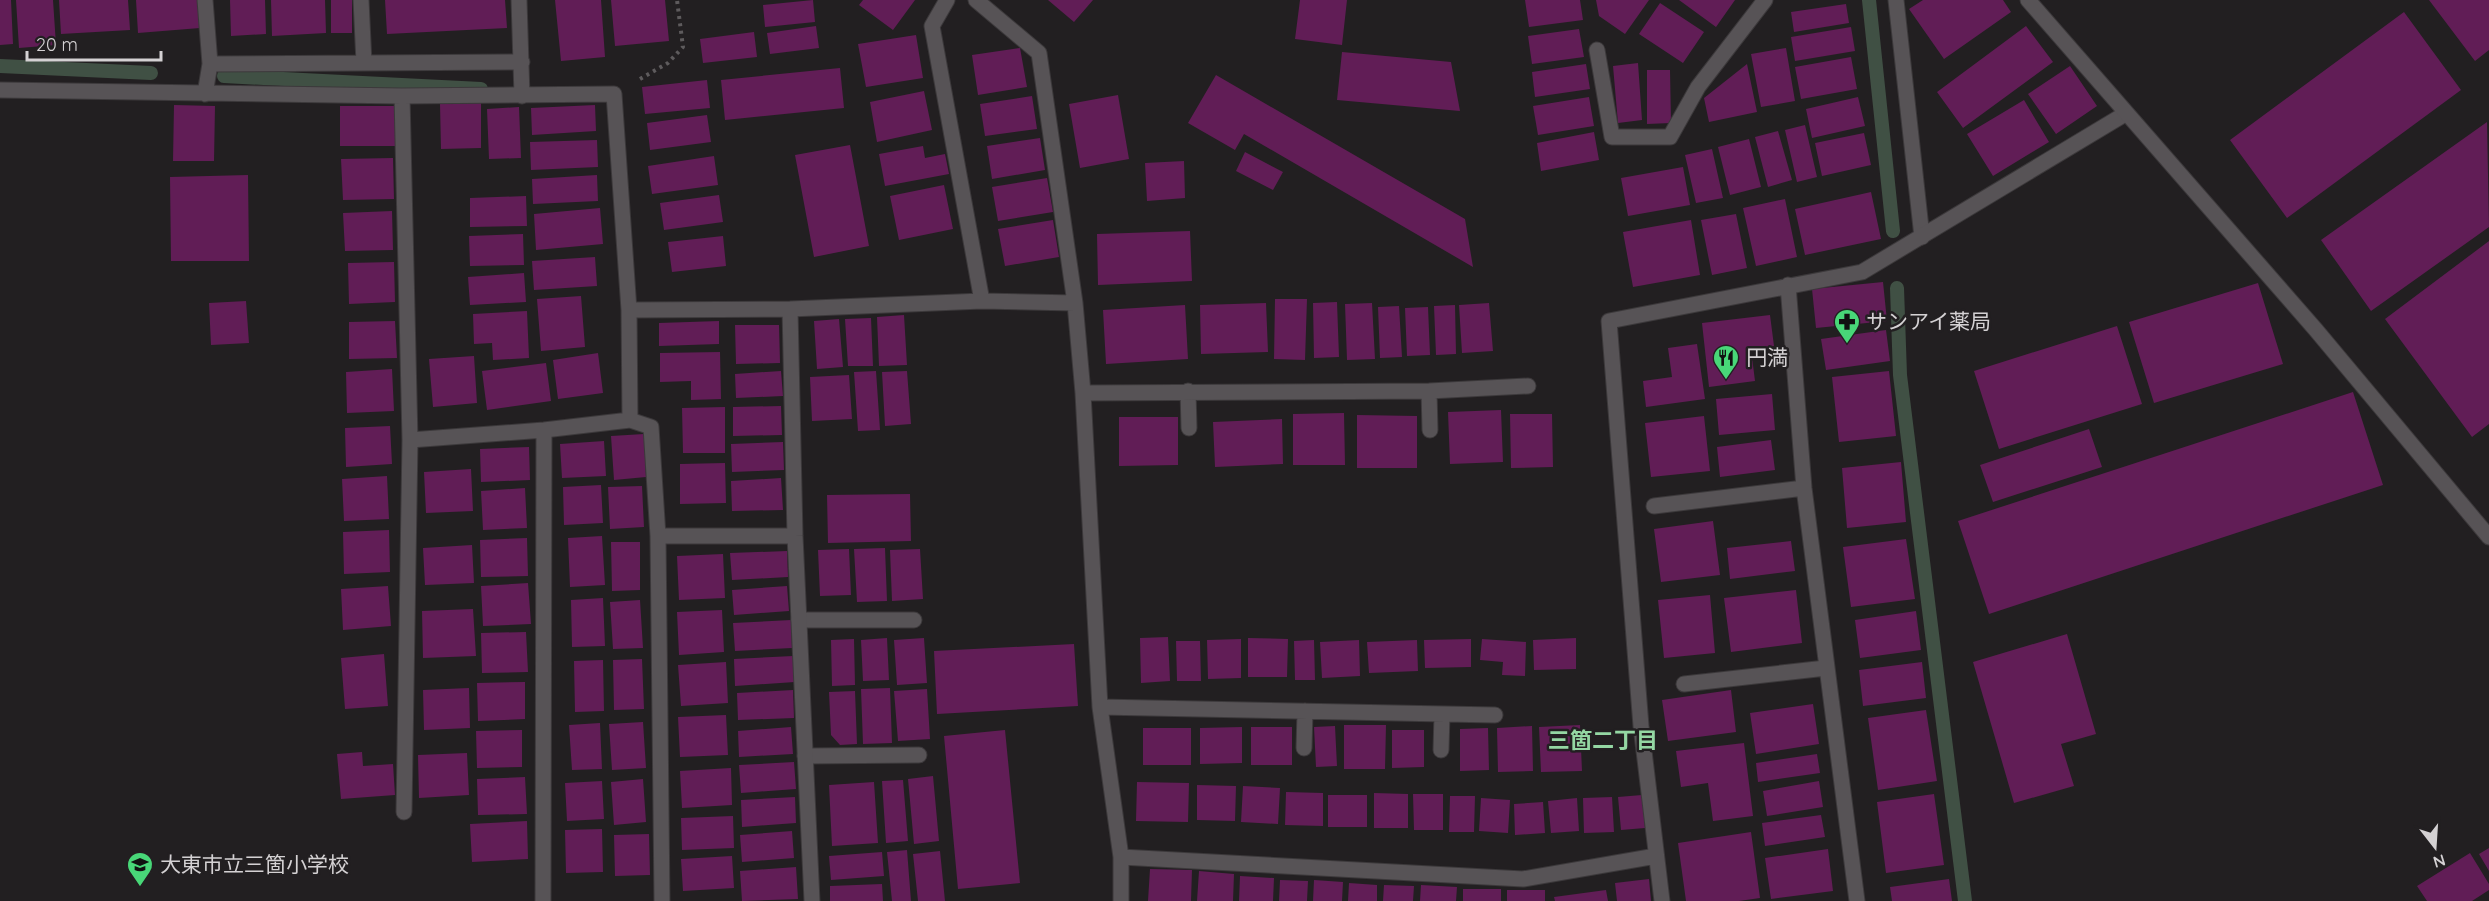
<svg xmlns="http://www.w3.org/2000/svg" width="2489" height="901" font-family="Quicksand,'Noto Sans JP',sans-serif">
	<rect width="100%" height="100%" fill="#221f21"/>
	<g fill="none" stroke-linecap="round" stroke-linejoin="round">
		<path stroke="#405044" stroke-width="14" d="M 1869,0 L 1893,231
			M 0,66 L 151,73
			M 224,76 L 481,89
			M 1897,288 L 1900,375 L 1965,901"/>
	</g>
	<path fill="#611d56" d="M 0,0 L 11,0 L 13,44 L 0,45 Z
		M 16,0 L 53,0 L 56,45 L 19,48 Z
		M 59,0 L 128,0 L 130,30 L 61,34 Z
		M 136,0 L 198,0 L 200,28 L 138,33 Z
		M 230,0 L 265,0 L 266,34 L 231,36 Z
		M 271,0 L 325,0 L 326,33 L 272,36 Z
		M 331,0 L 352,0 L 352,33 L 331,33 Z
		M 385,0 L 505,0 L 507,28 L 387,34 Z
		M 555,0 L 601,0 L 605,57 L 561,61 Z
		M 611,0 L 665,0 L 669,41 L 615,46 Z
		M 813,0 L 815,22 L 765,27 L 763,5 Z
		M 863,0 L 915,0 L 893,30 L 859,5 Z
		M 1048,0 L 1093,0 L 1074,22 Z
		M 1300,0 L 1347,0 L 1342,45 L 1295,39 Z
		M 1525,0 L 1580,0 L 1583,20 L 1529,27 Z
		M 1596,0 L 1649,0 L 1625,34 L 1599,16 Z
		M 1679,0 L 1735,0 L 1716,27 Z
		M 1923,0 L 2003,0 L 2011,12 L 1944,59 L 1909,9 Z
		M 2429,0 L 2489,0 L 2489,50 L 2475,61 Z
		M 1660,3 L 1704,32 L 1683,63 L 1639,34 Z
		M 1846,4 L 1849,23 L 1794,32 L 1791,12 Z
		M 2404,12 L 2461,90 L 2287,218 L 2230,140 Z
		M 816,26 L 819,48 L 770,54 L 767,33 Z
		M 2026,26 L 2053,62 L 1963,128 L 1937,92 Z
		M 1851,27 L 1855,51 L 1795,61 L 1791,37 Z
		M 1579,29 L 1584,57 L 1532,64 L 1528,36 Z
		M 754,32 L 757,57 L 703,63 L 700,39 Z
		M 916,35 L 923,78 L 866,87 L 858,44 Z
		M 1020,48 L 1027,87 L 978,95 L 972,55 Z
		M 1786,48 L 1795,101 L 1761,107 L 1751,54 Z
		M 1342,52 L 1451,62 L 1460,111 L 1337,100 Z
		M 1851,57 L 1857,89 L 1801,99 L 1795,67 Z
		M 1638,63 L 1642,120 L 1618,123 L 1613,66 Z
		M 1586,64 L 1590,89 L 1535,97 L 1532,72 Z
		M 1747,64 L 1757,112 L 1709,122 L 1704,98 Z
		M 2070,66 L 2097,106 L 2056,134 L 2028,94 Z
		M 840,68 L 844,108 L 725,120 L 721,80 Z
		M 1647,70 L 1670,70 L 1671,123 L 1647,124 Z
		M 1216,75 L 1465,219 L 1473,267 L 1244,134 L 1235,150 L 1188,123 Z
		M 707,80 L 710,108 L 645,114 L 642,87 Z
		M 924,91 L 932,130 L 877,142 L 870,102 Z
		M 1118,95 L 1129,159 L 1080,168 L 1069,104 Z
		M 1032,96 L 1037,129 L 985,136 L 980,104 Z
		M 1589,97 L 1594,126 L 1538,135 L 1533,106 Z
		M 1858,97 L 1865,126 L 1812,138 L 1806,109 Z
		M 2024,100 L 2049,142 L 1993,176 L 1967,134 Z
		M 481,103 L 481,148 L 441,149 L 440,104 Z
		M 174,105 L 215,106 L 214,161 L 173,161 Z
		M 595,105 L 596,131 L 532,135 L 531,108 Z
		M 340,106 L 395,106 L 395,146 L 340,146 Z
		M 519,107 L 521,158 L 489,159 L 487,109 Z
		M 707,115 L 711,142 L 650,150 L 647,123 Z
		M 2487,122 L 2489,227 L 2371,311 L 2321,240 Z
		M 1805,125 L 1817,177 L 1797,182 L 1785,130 Z
		M 1778,131 L 1792,180 L 1768,187 L 1755,137 Z
		M 1594,132 L 1599,160 L 1541,171 L 1537,143 Z
		M 1864,133 L 1871,165 L 1822,176 L 1815,143 Z
		M 1040,138 L 1045,170 L 992,179 L 987,146 Z
		M 1749,139 L 1761,187 L 1730,195 L 1718,147 Z
		M 597,140 L 598,167 L 531,170 L 530,142 Z
		M 850,145 L 869,246 L 814,257 L 795,155 Z
		M 923,146 L 925,158 L 945,154 L 949,174 L 885,186 L 879,154 Z
		M 1712,149 L 1723,198 L 1696,203 L 1685,155 Z
		M 1245,152 L 1283,172 L 1273,190 L 1236,171 Z
		M 714,156 L 718,185 L 652,194 L 648,166 Z
		M 393,158 L 394,199 L 343,200 L 341,159 Z
		M 1184,161 L 1185,198 L 1147,201 L 1145,163 Z
		M 1683,167 L 1690,205 L 1628,216 L 1621,178 Z
		M 248,175 L 249,261 L 171,261 L 170,177 Z
		M 597,175 L 598,201 L 533,204 L 532,179 Z
		M 1047,178 L 1053,212 L 998,221 L 992,187 Z
		M 944,185 L 953,229 L 899,240 L 890,196 Z
		M 1871,192 L 1881,239 L 1805,255 L 1795,209 Z
		M 719,195 L 723,222 L 664,230 L 660,203 Z
		M 526,196 L 527,226 L 470,227 L 470,198 Z
		M 1785,199 L 1797,257 L 1756,266 L 1743,208 Z
		M 600,208 L 603,244 L 536,250 L 534,214 Z
		M 392,211 L 393,250 L 345,251 L 343,213 Z
		M 1736,214 L 1747,268 L 1712,275 L 1701,220 Z
		M 1053,220 L 1059,257 L 1005,266 L 998,229 Z
		M 1691,220 L 1700,275 L 1633,287 L 1623,232 Z
		M 1190,231 L 1192,281 L 1098,285 L 1097,234 Z
		M 523,234 L 524,265 L 470,266 L 469,236 Z
		M 723,236 L 726,266 L 672,272 L 668,242 Z
		M 2489,241 L 2489,424 L 2472,437 L 2385,319 Z
		M 595,257 L 597,286 L 534,290 L 532,261 Z
		M 394,262 L 395,302 L 349,304 L 348,263 Z
		M 524,273 L 526,302 L 470,305 L 468,277 Z
		M 1883,282 L 1887,321 L 1816,328 L 1812,289 Z
		M 2258,283 L 2283,364 L 2154,403 L 2129,322 Z
		M 581,296 L 585,347 L 541,351 L 537,299 Z
		M 1275,299 L 1307,299 L 1305,360 L 1274,359 Z
		M 246,301 L 249,343 L 211,345 L 209,303 Z
		M 1337,302 L 1339,357 L 1314,358 L 1313,303 Z
		M 1266,303 L 1268,352 L 1201,354 L 1200,305 Z
		M 1372,303 L 1375,359 L 1347,360 L 1345,304 Z
		M 1489,303 L 1493,351 L 1462,353 L 1459,305 Z
		M 1185,305 L 1188,359 L 1106,364 L 1103,310 Z
		M 1455,305 L 1456,354 L 1436,355 L 1434,306 Z
		M 1399,306 L 1402,357 L 1380,358 L 1378,307 Z
		M 1428,307 L 1430,355 L 1407,356 L 1405,308 Z
		M 527,311 L 529,358 L 493,360 L 492,343 L 474,344 L 473,314 Z
		M 904,315 L 907,365 L 879,366 L 877,317 Z
		M 1770,315 L 1774,346 L 1751,349 L 1755,381 L 1709,387 L 1702,323 Z
		M 871,318 L 873,366 L 848,366 L 845,319 Z
		M 839,319 L 843,367 L 817,369 L 814,321 Z
		M 395,321 L 397,358 L 349,359 L 349,322 Z
		M 719,321 L 719,344 L 659,346 L 659,323 Z
		M 735,325 L 779,325 L 780,363 L 736,364 Z
		M 2117,326 L 2142,404 L 1999,449 L 1974,371 Z
		M 1886,330 L 1890,361 L 1826,370 L 1821,339 Z
		M 1697,344 L 1705,399 L 1646,407 L 1643,381 L 1672,377 L 1668,348 Z
		M 720,352 L 721,399 L 691,400 L 691,381 L 660,382 L 660,353 Z
		M 598,353 L 603,393 L 558,399 L 553,360 Z
		M 474,356 L 477,403 L 433,407 L 429,359 Z
		M 546,363 L 551,401 L 487,410 L 482,371 Z
		M 392,369 L 394,411 L 347,413 L 346,372 Z
		M 781,371 L 783,396 L 736,398 L 735,374 Z
		M 876,371 L 880,430 L 858,431 L 854,372 Z
		M 907,371 L 911,424 L 885,426 L 882,372 Z
		M 1889,371 L 1896,436 L 1839,442 L 1832,377 Z
		M 849,375 L 852,419 L 812,421 L 810,377 Z
		M 2353,392 L 2383,485 L 1989,614 L 1958,521 Z
		M 1772,394 L 1775,430 L 1719,435 L 1716,399 Z
		M 781,406 L 782,435 L 733,436 L 733,407 Z
		M 725,407 L 725,453 L 683,453 L 682,408 Z
		M 1501,410 L 1503,462 L 1450,464 L 1448,412 Z
		M 1344,413 L 1345,465 L 1293,465 L 1293,414 Z
		M 1510,414 L 1552,414 L 1553,467 L 1511,468 Z
		M 1357,415 L 1417,416 L 1417,468 L 1357,468 Z
		M 1704,416 L 1710,471 L 1651,477 L 1645,423 Z
		M 1119,417 L 1178,417 L 1178,465 L 1119,466 Z
		M 1282,419 L 1283,464 L 1215,467 L 1213,422 Z
		M 390,426 L 392,464 L 346,467 L 345,428 Z
		M 2089,429 L 2102,467 L 1993,502 L 1980,465 Z
		M 644,434 L 646,477 L 614,480 L 611,436 Z
		M 1771,440 L 1775,470 L 1720,477 L 1717,447 Z
		M 604,441 L 606,476 L 562,478 L 560,444 Z
		M 783,442 L 784,470 L 732,472 L 731,444 Z
		M 529,447 L 530,480 L 481,482 L 480,449 Z
		M 1901,462 L 1906,522 L 1847,528 L 1842,468 Z
		M 725,463 L 726,503 L 680,504 L 680,464 Z
		M 471,469 L 473,511 L 426,513 L 424,472 Z
		M 387,476 L 389,519 L 344,521 L 342,479 Z
		M 781,478 L 783,510 L 732,511 L 731,481 Z
		M 601,485 L 603,523 L 564,525 L 563,487 Z
		M 642,486 L 644,527 L 610,529 L 608,487 Z
		M 525,488 L 527,528 L 483,530 L 481,491 Z
		M 910,494 L 911,541 L 828,543 L 827,495 Z
		M 1713,521 L 1720,575 L 1661,582 L 1654,529 Z
		M 389,530 L 390,572 L 344,574 L 343,532 Z
		M 602,536 L 605,585 L 570,587 L 568,538 Z
		M 527,538 L 528,576 L 481,577 L 480,540 Z
		M 1906,539 L 1915,599 L 1851,607 L 1843,547 Z
		M 1791,541 L 1795,571 L 1730,579 L 1727,548 Z
		M 611,542 L 640,542 L 640,590 L 612,591 Z
		M 472,545 L 474,583 L 425,585 L 423,548 Z
		M 885,548 L 887,601 L 857,602 L 854,549 Z
		M 849,549 L 851,595 L 820,596 L 818,550 Z
		M 920,549 L 923,599 L 892,601 L 890,550 Z
		M 787,551 L 788,577 L 732,580 L 730,553 Z
		M 723,554 L 725,598 L 679,600 L 677,556 Z
		M 528,583 L 531,624 L 483,626 L 481,586 Z
		M 388,586 L 391,626 L 343,630 L 341,589 Z
		M 787,586 L 789,611 L 734,615 L 732,590 Z
		M 1796,590 L 1802,643 L 1731,652 L 1724,598 Z
		M 1710,595 L 1715,653 L 1664,658 L 1658,600 Z
		M 603,598 L 605,646 L 572,647 L 571,600 Z
		M 640,600 L 643,648 L 613,649 L 610,602 Z
		M 473,609 L 476,656 L 423,658 L 422,611 Z
		M 722,610 L 724,652 L 679,655 L 677,612 Z
		M 1916,611 L 1921,650 L 1860,658 L 1855,620 Z
		M 791,620 L 792,648 L 735,651 L 733,623 Z
		M 526,632 L 528,672 L 482,673 L 481,633 Z
		M 2067,634 L 2096,734 L 2061,744 L 2074,786 L 2014,803 L 1973,662 Z
		M 1168,637 L 1170,681 L 1141,683 L 1140,638 Z
		M 887,638 L 889,680 L 863,681 L 861,640 Z
		M 924,638 L 927,683 L 897,685 L 894,640 Z
		M 1248,638 L 1288,639 L 1287,677 L 1248,677 Z
		M 1576,638 L 1576,669 L 1534,670 L 1533,640 Z
		M 854,639 L 855,685 L 832,686 L 831,640 Z
		M 1241,639 L 1241,678 L 1208,679 L 1207,640 Z
		M 1471,639 L 1471,667 L 1425,668 L 1424,640 Z
		M 1482,639 L 1526,642 L 1525,676 L 1502,675 L 1503,662 L 1480,660 Z
		M 1314,640 L 1315,680 L 1295,680 L 1294,641 Z
		M 1359,640 L 1360,676 L 1322,678 L 1320,642 Z
		M 1417,640 L 1418,671 L 1369,673 L 1367,642 Z
		M 1176,641 L 1200,641 L 1201,681 L 1177,681 Z
		M 1074,644 L 1078,706 L 937,714 L 934,651 Z
		M 384,654 L 388,706 L 345,709 L 341,658 Z
		M 793,656 L 795,682 L 735,686 L 734,659 Z
		M 642,659 L 644,709 L 614,710 L 613,660 Z
		M 603,660 L 604,711 L 575,712 L 574,661 Z
		M 726,662 L 728,703 L 681,706 L 678,665 Z
		M 1922,662 L 1926,698 L 1863,706 L 1859,670 Z
		M 525,682 L 525,719 L 478,721 L 477,683 Z
		M 469,688 L 470,728 L 424,730 L 423,690 Z
		M 890,688 L 892,743 L 863,744 L 861,689 Z
		M 927,689 L 930,739 L 898,741 L 894,691 Z
		M 793,690 L 794,718 L 738,720 L 737,693 Z
		M 1731,690 L 1736,732 L 1668,741 L 1662,700 Z
		M 855,691 L 857,744 L 840,745 L 831,735 L 829,692 Z
		M 1813,704 L 1819,744 L 1756,754 L 1750,713 Z
		M 1926,710 L 1937,781 L 1878,790 L 1868,718 Z
		M 726,715 L 728,755 L 680,757 L 678,717 Z
		M 643,722 L 646,768 L 612,770 L 609,724 Z
		M 600,723 L 602,769 L 572,770 L 569,725 Z
		M 1344,725 L 1386,725 L 1385,769 L 1344,769 Z
		M 1580,725 L 1582,771 L 1541,772 L 1539,727 Z
		M 1335,726 L 1337,766 L 1316,767 L 1314,727 Z
		M 1532,726 L 1533,771 L 1498,772 L 1497,728 Z
		M 791,727 L 793,754 L 739,757 L 738,731 Z
		M 1242,727 L 1242,763 L 1200,764 L 1200,728 Z
		M 1251,727 L 1292,727 L 1292,765 L 1251,765 Z
		M 1143,728 L 1191,728 L 1191,765 L 1143,765 Z
		M 1488,728 L 1489,770 L 1460,771 L 1460,729 Z
		M 522,730 L 522,767 L 477,768 L 476,731 Z
		M 1005,730 L 1020,883 L 958,889 L 944,736 Z
		M 1392,730 L 1424,730 L 1424,767 L 1392,768 Z
		M 1744,743 L 1753,816 L 1713,821 L 1708,783 L 1681,787 L 1676,751 Z
		M 362,752 L 363,766 L 393,764 L 395,795 L 341,799 L 337,754 Z
		M 467,753 L 469,795 L 419,798 L 418,755 Z
		M 1817,754 L 1820,773 L 1758,782 L 1756,763 Z
		M 794,762 L 796,789 L 741,793 L 739,765 Z
		M 731,768 L 732,805 L 682,808 L 680,771 Z
		M 933,776 L 939,841 L 914,844 L 908,779 Z
		M 525,777 L 527,814 L 478,815 L 477,779 Z
		M 643,779 L 646,822 L 614,825 L 611,782 Z
		M 903,780 L 908,841 L 886,843 L 882,781 Z
		M 602,781 L 604,819 L 567,821 L 565,783 Z
		M 1819,781 L 1823,807 L 1767,816 L 1763,791 Z
		M 874,782 L 878,843 L 832,846 L 829,785 Z
		M 1137,782 L 1189,783 L 1188,822 L 1136,821 Z
		M 1197,785 L 1236,786 L 1235,821 L 1197,820 Z
		M 1243,786 L 1280,788 L 1278,824 L 1241,822 Z
		M 1286,792 L 1323,793 L 1323,826 L 1285,825 Z
		M 1374,793 L 1408,794 L 1408,828 L 1374,828 Z
		M 1413,794 L 1443,794 L 1443,830 L 1414,830 Z
		M 1934,794 L 1944,865 L 1886,873 L 1877,802 Z
		M 1328,795 L 1367,795 L 1367,827 L 1328,827 Z
		M 1642,795 L 1645,828 L 1621,830 L 1618,797 Z
		M 1450,796 L 1475,796 L 1474,832 L 1449,832 Z
		M 795,797 L 796,823 L 742,827 L 741,800 Z
		M 1612,797 L 1614,832 L 1584,833 L 1583,798 Z
		M 1481,798 L 1510,800 L 1508,833 L 1479,831 Z
		M 1577,798 L 1579,831 L 1551,833 L 1548,801 Z
		M 1543,802 L 1545,833 L 1515,835 L 1514,804 Z
		M 1821,815 L 1825,837 L 1765,846 L 1762,823 Z
		M 733,816 L 734,848 L 682,850 L 681,818 Z
		M 527,821 L 528,859 L 472,862 L 470,824 Z
		M 602,829 L 603,872 L 566,873 L 565,830 Z
		M 792,831 L 794,858 L 742,862 L 740,835 Z
		M 1751,832 L 1760,898 L 1739,901 L 1686,901 L 1678,843 Z
		M 649,834 L 650,875 L 615,876 L 614,835 Z
		M 2489,848 L 2489,871 L 2479,854 Z
		M 1828,849 L 1833,891 L 1771,899 L 1765,858 Z
		M 907,850 L 911,901 L 892,901 L 887,852 Z
		M 940,851 L 945,901 L 918,901 L 913,854 Z
		M 882,852 L 884,876 L 831,880 L 829,856 Z
		M 2470,853 L 2489,884 L 2489,890 L 2472,901 L 2427,901 L 2417,886 Z
		M 732,856 L 734,888 L 683,891 L 681,859 Z
		M 796,867 L 798,899 L 742,901 L 740,871 Z
		M 1150,869 L 1192,870 L 1191,901 L 1148,901 Z
		M 1199,871 L 1234,874 L 1233,901 L 1197,901 Z
		M 1240,876 L 1274,878 L 1273,901 L 1239,901 Z
		M 1649,879 L 1651,901 L 1617,901 L 1615,883 Z
		M 1949,879 L 1952,901 L 1892,901 L 1890,887 Z
		M 1280,880 L 1308,881 L 1307,901 L 1279,901 Z
		M 1314,880 L 1343,882 L 1342,901 L 1313,901 Z
		M 1349,883 L 1377,885 L 1377,901 L 1348,901 Z
		M 882,884 L 883,901 L 830,901 L 830,886 Z
		M 1384,885 L 1414,886 L 1413,901 L 1383,901 Z
		M 1421,885 L 1457,887 L 1456,901 L 1420,901 Z
		M 1463,889 L 1501,889 L 1501,901 L 1463,901 Z
		M 1507,890 L 1545,890 L 1545,901 L 1507,901 Z
		M 1606,890 L 1608,901 L 1555,901 L 1554,897 Z"/>
	<g fill="none" stroke-linecap="round" stroke-linejoin="round">
		<defs>
			<path id="service" d="M 1896,0 L 1922,237
				M 1597,50 L 1612,137 L 1670,137 L 1698,87 L 1765,0
				M 799,620 L 914,620
				M 805,756 L 919,755"/>
			<path id="minor" d="M 361,0 L 364,63
				M 519,0 L 522,96
				M 947,0 L 932,26 L 982,301
				M 976,0 L 1039,53 L 1075,303 L 1083,393 L 1100,707 L 1121,857 L 1121,901
				M 210,64 L 522,62
				M 0,90 L 402,96 L 614,94 L 629,310 L 630,420
				M 205,94 L 210,64 L 205,0
				M 402,96 L 410,440 L 404,812
				M 1788,285 L 1804,488 L 1857,901
				M 790,309 L 795,536 L 812,901
				M 629,310 L 790,309 L 982,301 L 1075,303
				M 1188,391 L 1189,428
				M 1429,391 L 1430,430
				M 1083,393 L 1429,391 L 1528,386
				M 410,440 L 544,430 L 630,420 L 651,427 L 658,536 L 662,901
				M 1654,506 L 1804,488
				M 658,536 L 795,536
				M 1684,684 L 1826,668
				M 1100,707 L 1495,715
				M 1304,748 L 1305,711
				M 1441,750 L 1442,714
				M 1121,857 L 1523,879 L 1656,856
				M 543,901 L 544,430
				M 1662,901 L 1641,726 L 1609,321 L 1862,272 L 2125,114"/>
			<path id="tertiary" d="M 2028,0 L 2316,330 L 2489,537"/>
		</defs>
		<use href="#service" stroke="#3c393b" stroke-width="17"/>
		<use href="#minor" stroke="#3c393b" stroke-width="17"/>
		<use href="#tertiary" stroke="#3c393b" stroke-width="17"/>
		<path stroke="#5e5b5d" stroke-width="4" stroke-dasharray="3 4.5" stroke-linecap="butt" d="M 640,79 L 668,63 L 683,47 L 677,0"/>
		<use href="#service" stroke="#575356" stroke-width="15"/>
		<use href="#minor" stroke="#575356" stroke-width="15"/>
		<use href="#tertiary" stroke="#575356" stroke-width="15"/>
	</g>
	<defs>
		<symbol id="pharmacy-pin" viewBox="-11 -11 22 30"><path d="M0 17L-7.5 6A9.5 9.5 0 1 1 7.5 6Z" fill="#48d778" stroke="#221f21"/><path d="M-2-6h4v4h4v4h-4v4h-4v-4h-4v-4h4Z" fill="#111"/></symbol>
		<symbol id="restaurant-pin" viewBox="-11 -11 22 30"><path d="M0 17L-7.5 6A9.5 9.5 0 1 1 7.5 6Z" fill="#48d778" stroke="#221f21"/><path d="M-5-6h1v4h1v-4h1v4h1v-4h1v5L-1.5 .5V6h-2V.5L-5-1ZM5-6V6H3V1.5H1.5Q1.5-4 5-6Z" fill="#111"/></symbol>
		<symbol id="school-pin" viewBox="-11 -11 22 30"><path d="M0 17L-7.5 6A9.5 9.5 0 1 1 7.5 6Z" fill="#48d778" stroke="#221f21"/><path d="M0-5L7-2L0 1L-7-2ZM-4 1L0 2.5L4 1V4Q0 6-4 4Z" fill="#111"/></symbol>
	</defs>
	<g fill-rule="evenodd">
		<use href="#pharmacy-pin" x="1832" y="307" width="30" height="40"/>
		<use href="#restaurant-pin" x="1711" y="343" width="30" height="40"/>
		<use href="#school-pin" x="125" y="850" width="30" height="40"/>
	</g>
	<g text-anchor="middle" stroke-width="5" stroke-linejoin="round" paint-order="stroke">
		<g font-size="21" fill="#d4d1d3" stroke="#221f21" text-anchor="start">
			<text x="1866" y="329">サンアイ薬局</text>
			<text x="1746" y="365">円満</text>
			<text x="160" y="872">大東市立三箇小学校</text>
		</g>
		<g font-size="22" font-weight="bold" fill="#94d7a3" stroke="#221f21">
			<text x="1603" y="748">三箇二丁目</text>
		</g>
	</g>
	<g transform="translate(2435 847) rotate(163)" stroke="#221f21" stroke-width="4.5" paint-order="stroke">
	<path d="M0-4.5L10 22L0 15L-10 22Z" fill="#d4d1d3"/>
	<text y="-9" font-size="16" font-weight="bold" text-anchor="middle" fill="#d4d1d3">N</text>
	</g>
	<path d="M27 51v9h134v-9" fill="none" stroke="#d4d1d3" stroke-width="3"/>
	<text x="36" y="51" font-size="18" fill="#d4d1d3" stroke="#221f21" stroke-width="4.5" paint-order="stroke">20 m</text>
</svg>
